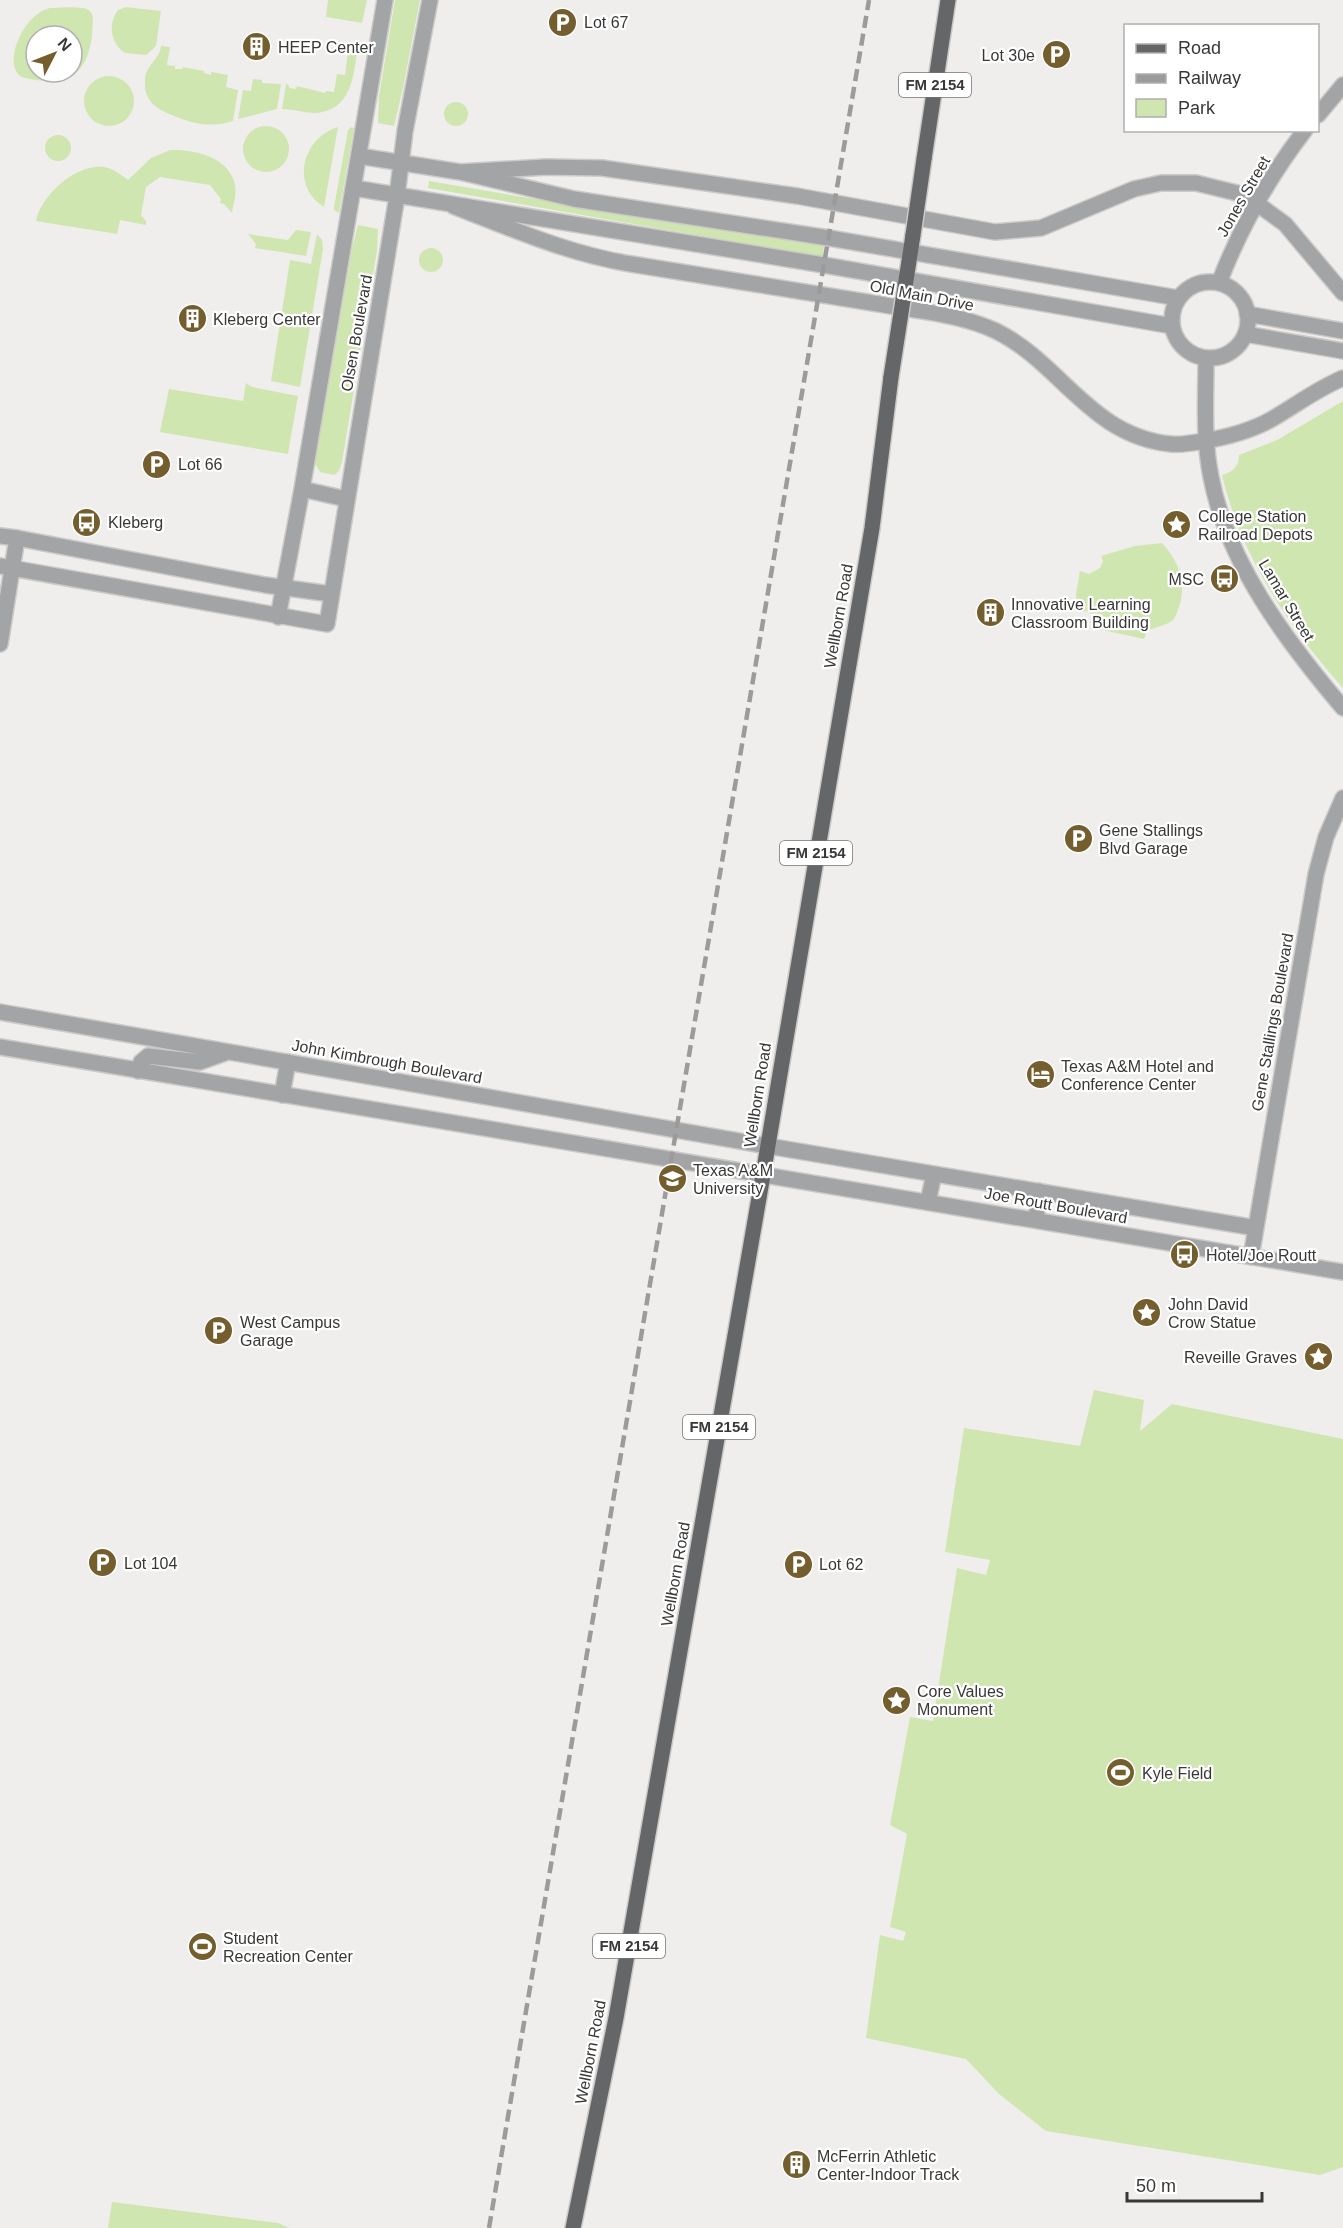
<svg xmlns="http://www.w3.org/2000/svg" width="1343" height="2228" font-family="Helvetica,sans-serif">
	<rect width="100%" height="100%" fill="#f0eeec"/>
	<path fill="#cfe6b1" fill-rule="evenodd" d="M 328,0 L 367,0 L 362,23 L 326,17 Z
		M 395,0 L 420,0 L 403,88 L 394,126 L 378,123 L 379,96 Z
		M 126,7 L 161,11 L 156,46 L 146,55 L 125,53 C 111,44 107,24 118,10 Z
		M 50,8 C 58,8 85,5 90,11 C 95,16 92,27 92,34 C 91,53 81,80 57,81 C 47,82 35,80 25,78 C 0,72 20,15 50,8 ZM 36,36 L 72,36 L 72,72 L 36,72 Z
		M 349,43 L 358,44 C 354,73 353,111 315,113 C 304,113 293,109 282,109 L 286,84 L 289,85 L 289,88 L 296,89 L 297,86 L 325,93 L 326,91 L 334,92 L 337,74 L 345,75 Z
		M 161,46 L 170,47 L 167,65 L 175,66 L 175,69 L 182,69 L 183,67 L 204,71 L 204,73 L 211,75 L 211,72 L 228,75 L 226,87 L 238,90 L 233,121 C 211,128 194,124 174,116 C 156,109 143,101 145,79 C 146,65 160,59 161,46 Z
		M84 101a25 25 0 1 1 50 0a25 25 0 1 1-50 0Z
		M 253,79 L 262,80 L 262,83 L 281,84 L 277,109 L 238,119 L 243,90 L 251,91 Z
		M444 114a12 12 0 1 1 24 0a12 12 0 1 1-24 0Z
		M243 149a23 23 0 1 1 46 0a23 23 0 1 1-46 0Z
		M 338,127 L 324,207 C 290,186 302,138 338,127 Z
		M 351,127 L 354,128 L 339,213 L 334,210 L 334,207 L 348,130 Z
		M45 148a13 13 0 1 1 26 0a13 13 0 1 1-26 0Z
		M 170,150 C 194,149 230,157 235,185 C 237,194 233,205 232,213 L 224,204 L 220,203 L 221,199 L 210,185 L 160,177 L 146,187 L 141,215 L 146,221 L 146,225 L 120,220 L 117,234 L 36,221 C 41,195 76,164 103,167 C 113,168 120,174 128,180 L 151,158 Z
		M 429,181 L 635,216 L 685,221 L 824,245 L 823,257 L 428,188 Z
		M 358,225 L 378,229 L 377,251 L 342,462 L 339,471 L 334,475 L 320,472 L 315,464 L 351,253 Z
		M 296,230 L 311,232 L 306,256 L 255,248 L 256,244 L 248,234 L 288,240 Z
		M 317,234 L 322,240 L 323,249 L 300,387 L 271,381 L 290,260 L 311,264 Z
		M419 260a12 12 0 1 1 24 0a12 12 0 1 1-24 0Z
		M 246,383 L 252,387 L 298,396 L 288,454 L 160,432 L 169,389 L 243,401 Z
		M 1343,401 L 1343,688 C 1288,626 1241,556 1222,475 C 1232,473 1239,466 1239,455 L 1277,440 Z
		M 1162,543 C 1179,562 1187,582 1179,607 C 1177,612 1176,616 1173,620 C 1168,625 1155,627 1147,631 L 1144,639 L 1107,631 L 1093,625 L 1093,615 L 1087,611 L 1078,612 L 1076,594 L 1080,571 L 1089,574 L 1100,568 L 1103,561 L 1101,556 L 1135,546 Z
		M 1094,1390 L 1144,1400 L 1140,1431 L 1172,1404 L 1343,1439 L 1343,2167 L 1320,2175 L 1046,2131 L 999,2094 L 966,2059 L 866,2038 L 880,1935 L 903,1941 L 906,1932 L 890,1927 L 907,1834 L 890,1825 L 910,1717 L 933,1721 L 957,1568 L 986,1575 L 990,1560 L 945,1552 L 964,1428 L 1080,1446 Z
		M 112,2202 L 278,2223 L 289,2228 L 108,2228 Z"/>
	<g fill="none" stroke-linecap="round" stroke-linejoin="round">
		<defs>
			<path id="street" d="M 1318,115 L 1343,85
				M 359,156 L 460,172 L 574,199 L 829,238 L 1178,298
				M 460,172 L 546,167 L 602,168 L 797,196 L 995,232 L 1041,228 L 1134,189 L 1161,183 L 1196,183 L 1237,193 L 1256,203 L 1285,224 L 1343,293
				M 354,188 L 824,265 L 1172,326
				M 453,206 C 512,229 569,254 631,264 C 714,278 796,290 879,304 C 917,311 960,314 996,331 C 1061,363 1090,436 1171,444 C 1181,445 1193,443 1204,441 C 1228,437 1251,431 1272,419 C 1296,405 1317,389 1343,378
				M1172 320a38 38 0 1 1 76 0a38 38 0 1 1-76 0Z
				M 1219,283 C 1240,228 1269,177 1305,130
				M 1247,314 L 1343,331
				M 1245,334 L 1343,351
				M 1206,358 C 1206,397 1203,438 1211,477 C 1227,563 1288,643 1343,708
				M 302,489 L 346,499
				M 0,536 L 17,538 L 265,585 L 331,594
				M 0,566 L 327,624 L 397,196 L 405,131 L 430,0
				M 278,617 L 302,489 L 385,0
				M 0,644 L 17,538
				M 0,1012 L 768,1146 L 1256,1228
				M 0,1047 L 1343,1272
				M 138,1071 L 141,1062 L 148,1056 L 200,1062 L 225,1053
				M 282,1095 L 288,1062
				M 928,1202 L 934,1174
				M 1036,1220 L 1039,1191
				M 1251,1257 L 1316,874 L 1326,837 L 1343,798"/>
			<path id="primary" d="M 924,159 L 948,0
				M 903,300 L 913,235
				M 573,2228 L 616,2018 L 763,1175 L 872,528 L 891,377"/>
		</defs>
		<use href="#street" stroke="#cbcac8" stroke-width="18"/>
		<use href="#primary" stroke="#cbcac8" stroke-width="18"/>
		<use href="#street" stroke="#a3a4a5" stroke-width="15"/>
		<use href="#primary" stroke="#656668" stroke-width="15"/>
		<path stroke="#9c9b99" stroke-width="4.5" stroke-dasharray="12 6" stroke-linecap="butt" d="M 489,2228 L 869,0"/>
		<defs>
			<path id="primary-bridge" d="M 913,235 L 924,159
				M 891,377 L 903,300"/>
		</defs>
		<use href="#primary-bridge" stroke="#cbcac8" stroke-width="18" stroke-linecap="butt"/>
		<use href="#primary-bridge" stroke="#656668" stroke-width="15"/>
	</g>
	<defs>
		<symbol id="parking-disc" viewBox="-11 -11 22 22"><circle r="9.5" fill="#755e2e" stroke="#fff"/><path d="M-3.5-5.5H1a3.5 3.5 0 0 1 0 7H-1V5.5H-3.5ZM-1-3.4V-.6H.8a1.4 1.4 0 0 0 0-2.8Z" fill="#fff"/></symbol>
		<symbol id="building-disc" viewBox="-11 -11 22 22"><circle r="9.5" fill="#755e2e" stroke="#fff"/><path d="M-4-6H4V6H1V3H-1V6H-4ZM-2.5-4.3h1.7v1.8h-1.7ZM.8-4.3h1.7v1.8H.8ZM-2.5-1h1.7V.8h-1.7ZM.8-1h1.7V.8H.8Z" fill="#fff"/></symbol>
		<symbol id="bus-disc" viewBox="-11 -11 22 22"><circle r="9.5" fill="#755e2e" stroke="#fff"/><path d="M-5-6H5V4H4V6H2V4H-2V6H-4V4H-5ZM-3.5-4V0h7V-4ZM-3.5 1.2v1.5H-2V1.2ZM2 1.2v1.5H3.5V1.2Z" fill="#fff"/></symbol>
		<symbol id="sight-disc" viewBox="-11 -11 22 22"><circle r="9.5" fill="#755e2e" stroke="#fff"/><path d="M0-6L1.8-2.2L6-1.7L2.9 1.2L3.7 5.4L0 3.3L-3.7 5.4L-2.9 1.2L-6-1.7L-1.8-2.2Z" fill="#fff"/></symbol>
		<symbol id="hotel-disc" viewBox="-11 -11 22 22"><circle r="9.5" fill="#755e2e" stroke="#fff"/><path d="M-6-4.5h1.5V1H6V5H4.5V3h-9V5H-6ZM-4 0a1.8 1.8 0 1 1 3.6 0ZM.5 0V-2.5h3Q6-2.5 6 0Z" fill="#fff"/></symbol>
		<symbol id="university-disc" viewBox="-11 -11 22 22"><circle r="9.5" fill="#755e2e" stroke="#fff"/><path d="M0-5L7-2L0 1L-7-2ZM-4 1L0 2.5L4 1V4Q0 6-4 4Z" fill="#fff"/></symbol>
		<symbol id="stadium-disc" viewBox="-11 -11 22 22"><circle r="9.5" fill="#755e2e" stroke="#fff"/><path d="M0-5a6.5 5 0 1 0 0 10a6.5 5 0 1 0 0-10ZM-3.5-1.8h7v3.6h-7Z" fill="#fff"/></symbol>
	</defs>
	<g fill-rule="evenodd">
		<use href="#parking-disc" x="546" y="6" width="33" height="33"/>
		<use href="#building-disc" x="240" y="30" width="33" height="33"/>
		<use href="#parking-disc" x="1040" y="38" width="33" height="33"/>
		<use href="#building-disc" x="176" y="302" width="33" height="33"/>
		<use href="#parking-disc" x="140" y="448" width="33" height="33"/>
		<use href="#bus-disc" x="70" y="506" width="33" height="33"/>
		<use href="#sight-disc" x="1160" y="508" width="33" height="33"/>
		<use href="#bus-disc" x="1208" y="562" width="33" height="33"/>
		<use href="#building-disc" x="974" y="596" width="33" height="33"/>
		<use href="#parking-disc" x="1062" y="822" width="33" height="33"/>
		<use href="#hotel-disc" x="1024" y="1058" width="33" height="33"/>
		<use href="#university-disc" x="656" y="1162" width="33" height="33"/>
		<use href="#bus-disc" x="1168" y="1238" width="33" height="33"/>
		<use href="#sight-disc" x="1130" y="1296" width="33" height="33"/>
		<use href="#parking-disc" x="202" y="1314" width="33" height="33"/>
		<use href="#sight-disc" x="1302" y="1340" width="33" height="33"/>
		<use href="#parking-disc" x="86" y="1546" width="33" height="33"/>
		<use href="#parking-disc" x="782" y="1548" width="33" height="33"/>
		<use href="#sight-disc" x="880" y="1684" width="33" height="33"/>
		<use href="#stadium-disc" x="1104" y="1756" width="33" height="33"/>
		<use href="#stadium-disc" x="186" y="1930" width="33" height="33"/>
		<use href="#building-disc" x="780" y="2148" width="33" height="33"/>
	</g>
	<g text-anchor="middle" stroke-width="4.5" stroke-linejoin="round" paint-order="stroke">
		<g fill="#fff" stroke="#747473" stroke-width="1.5">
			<rect x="899" y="73" width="72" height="24" rx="4.5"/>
			<rect x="780" y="841" width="72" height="24" rx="4.5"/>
			<rect x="683" y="1415" width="72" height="24" rx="4.5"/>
			<rect x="593" y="1934" width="72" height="24" rx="4.5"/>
		</g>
		<g font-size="15" font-weight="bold" fill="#393837">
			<text x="935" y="90">FM 2154</text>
			<text x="816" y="858">FM 2154</text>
			<text x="719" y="1432">FM 2154</text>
			<text x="629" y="1951">FM 2154</text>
		</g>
		<g font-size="16" fill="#393837" stroke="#fff" text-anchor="start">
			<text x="584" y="28">Lot 67</text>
			<text x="278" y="53">HEEP Center</text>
			<text x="1035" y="61" text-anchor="end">Lot 30e</text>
			<text x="213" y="325">Kleberg Center</text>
			<text x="178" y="470">Lot 66</text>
			<text x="1198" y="522">College Station<tspan x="1198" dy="18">Railroad Depots</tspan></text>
			<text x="108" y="528">Kleberg</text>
			<text x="1204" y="585" text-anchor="end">MSC</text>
			<text x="1011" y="610">Innovative Learning<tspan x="1011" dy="18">Classroom Building</tspan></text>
			<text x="1099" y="836">Gene Stallings<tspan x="1099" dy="18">Blvd Garage</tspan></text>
			<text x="1061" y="1072">Texas A&amp;M Hotel and<tspan x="1061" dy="18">Conference Center</tspan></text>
			<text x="693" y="1176">Texas A&amp;M<tspan x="693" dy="18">University</tspan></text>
			<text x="1206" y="1261">Hotel/Joe Routt</text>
			<text x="1168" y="1310">John David<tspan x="1168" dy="18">Crow Statue</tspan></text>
			<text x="240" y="1328">West Campus<tspan x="240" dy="18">Garage</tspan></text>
			<text x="1297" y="1363" text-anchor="end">Reveille Graves</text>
			<text x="124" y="1569">Lot 104</text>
			<text x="819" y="1570">Lot 62</text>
			<text x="917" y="1697">Core Values<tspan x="917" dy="18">Monument</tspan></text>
			<text x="1142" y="1779">Kyle Field</text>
			<text x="223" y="1944">Student<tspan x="223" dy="18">Recreation Center</tspan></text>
			<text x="817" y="2162">McFerrin Athletic<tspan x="817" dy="18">Center-Indoor Track</tspan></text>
		</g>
		<g font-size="16" fill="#393837" stroke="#fff">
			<text transform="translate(1243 196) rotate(-60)" y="6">Jones Street</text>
			<text transform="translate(922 295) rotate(11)" y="6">Old Main Drive</text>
			<text transform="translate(356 333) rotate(-80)" y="6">Olsen Boulevard</text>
			<text transform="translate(1287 600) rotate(59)" y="6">Lamar Street</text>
			<text transform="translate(838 616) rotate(-80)" y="6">Wellborn Road</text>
			<text transform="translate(1272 1022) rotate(-80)" y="6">Gene Stallings Boulevard</text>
			<text transform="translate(387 1061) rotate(10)" y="6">John Kimbrough Boulevard</text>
			<text transform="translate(757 1095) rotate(-81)" y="6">Wellborn Road</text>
			<text transform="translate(1056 1205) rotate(10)" y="6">Joe Routt Boulevard</text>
			<text transform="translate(675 1574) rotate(-80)" y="6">Wellborn Road</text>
			<text transform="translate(590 2052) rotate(-79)" y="6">Wellborn Road</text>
		</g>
	</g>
	<rect x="1124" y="24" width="195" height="108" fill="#ffffff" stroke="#b0afaf" stroke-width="1.5"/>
	<rect x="1136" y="44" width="30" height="9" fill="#656668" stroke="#b0afaf" stroke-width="1.5"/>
	<text x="1178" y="54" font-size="18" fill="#393837">Road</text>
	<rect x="1136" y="74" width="30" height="9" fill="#9c9b99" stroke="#b0afaf" stroke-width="1.5"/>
	<text x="1178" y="84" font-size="18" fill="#393837">Railway</text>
	<rect x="1136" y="99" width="30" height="18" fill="#cfe6b1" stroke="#b0afaf" stroke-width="1.5"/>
	<text x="1178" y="114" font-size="18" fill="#393837">Park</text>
	<g transform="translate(54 54) rotate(48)"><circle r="28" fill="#ffffff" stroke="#b0afaf" stroke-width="1.5"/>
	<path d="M0-4.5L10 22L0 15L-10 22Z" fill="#755e2e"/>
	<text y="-9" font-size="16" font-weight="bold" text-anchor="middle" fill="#393837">N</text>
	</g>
	<path d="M1127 2192v9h135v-9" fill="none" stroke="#393837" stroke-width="3"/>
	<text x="1136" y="2192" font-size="18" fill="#393837" stroke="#ffffff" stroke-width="4.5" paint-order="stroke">50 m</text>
</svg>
